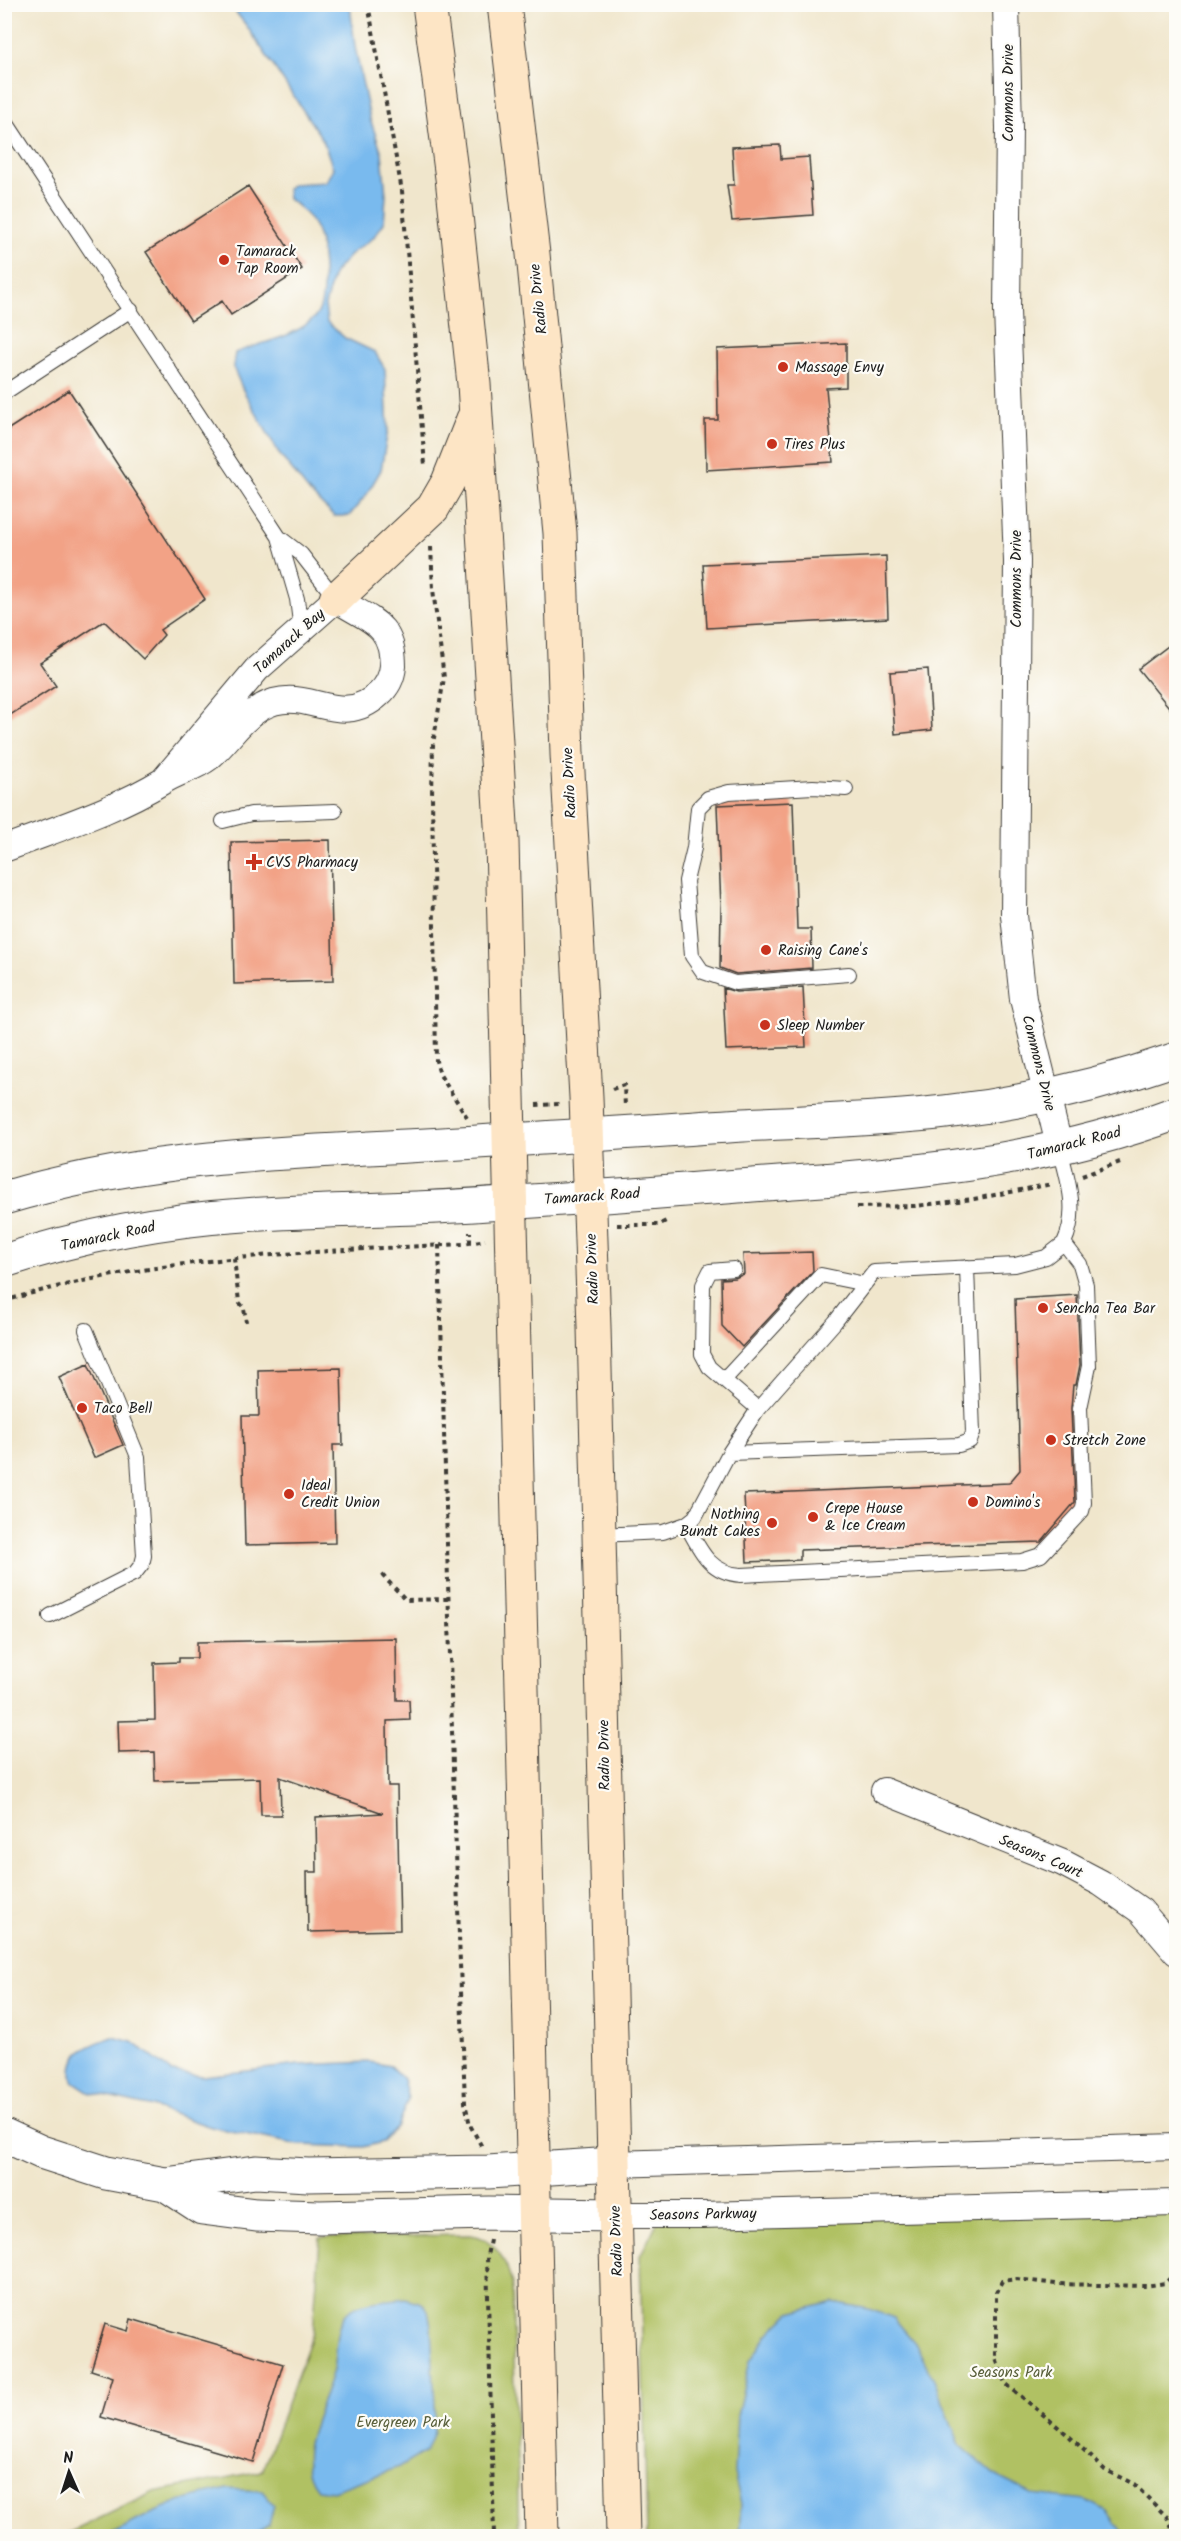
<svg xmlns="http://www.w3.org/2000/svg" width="1181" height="2541" font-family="Kalam,sans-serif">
	<rect width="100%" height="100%" fill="#fdfcf7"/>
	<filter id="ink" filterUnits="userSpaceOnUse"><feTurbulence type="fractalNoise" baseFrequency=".0167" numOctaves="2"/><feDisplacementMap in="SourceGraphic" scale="12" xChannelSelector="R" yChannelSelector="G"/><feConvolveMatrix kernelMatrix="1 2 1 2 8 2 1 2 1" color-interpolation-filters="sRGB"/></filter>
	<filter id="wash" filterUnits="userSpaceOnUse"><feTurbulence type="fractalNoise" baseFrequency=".008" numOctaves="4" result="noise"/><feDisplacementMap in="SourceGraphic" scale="24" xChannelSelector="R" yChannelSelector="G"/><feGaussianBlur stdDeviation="1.35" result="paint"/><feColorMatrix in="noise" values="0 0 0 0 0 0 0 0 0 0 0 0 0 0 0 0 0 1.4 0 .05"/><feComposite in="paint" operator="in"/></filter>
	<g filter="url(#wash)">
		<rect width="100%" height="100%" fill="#f0e6cc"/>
		<path fill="#b0c164" stroke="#666e40" stroke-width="1.5" d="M 1176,2203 L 1176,2536 L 647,2536 L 640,2256 L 661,2215 Z
			M 471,2235 C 496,2238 507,2263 512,2284 L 519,2536 L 63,2536 L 154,2492 L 262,2471 L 313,2333 L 320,2237 Z"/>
		<path fill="#79baee" stroke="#4a6b85" stroke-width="1.5" d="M 350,5 L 355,47 L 370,119 L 382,153 L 386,195 L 384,223 L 373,238 L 353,252 L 334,273 L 325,305 L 327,322 L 345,338 L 375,352 L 385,369 L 388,430 L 381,470 L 367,494 L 349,516 L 334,516 L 310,493 L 280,455 L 243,390 L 233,367 L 235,353 C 261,342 295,338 315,317 C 328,303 323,252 318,235 C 313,220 301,207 288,199 L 287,189 L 293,184 L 326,182 L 333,168 L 323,140 L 246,25 L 230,5 Z
			M 112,2037 L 133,2042 L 172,2072 L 203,2076 L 299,2065 L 370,2062 L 390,2066 L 403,2079 L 408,2099 L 398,2125 L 383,2142 L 363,2147 L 299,2145 L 211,2127 L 153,2107 L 91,2093 L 73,2081 C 67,2051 89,2046 112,2037 Z
			M 405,2298 L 422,2303 L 428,2311 L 431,2326 L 435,2407 L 434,2432 L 426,2451 L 402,2466 L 333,2491 L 317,2489 C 289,2456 325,2405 333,2370 C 337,2352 333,2327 347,2313 C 361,2300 387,2301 405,2298 Z
			M 833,2302 L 869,2309 L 894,2318 L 915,2343 L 934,2380 L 960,2445 L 996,2476 L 1032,2494 L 1087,2500 L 1107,2511 L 1125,2536 L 739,2536 L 741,2504 L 734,2473 L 737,2415 L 750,2361 L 768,2334 L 790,2313 Z
			M 227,2489 L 262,2491 L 274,2505 L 269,2525 L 251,2536 L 107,2536 L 146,2516 L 189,2498 Z"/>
		<g id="blocks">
			<path fill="#f2a286" d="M 780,145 L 781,159 L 809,157 L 813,215 L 732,221 L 727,185 L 734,185 L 732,147 Z
				M 248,186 L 302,269 L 231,315 L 222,301 L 191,321 L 146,252 Z
				M 846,343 L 846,387 L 826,388 L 833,462 L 706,470 L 705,420 L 718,420 L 717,349 Z
				M 69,390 L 205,599 L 160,630 L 164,635 L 143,659 L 104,621 L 40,663 L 56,686 L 4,719 L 4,432 Z
				M 886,556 L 888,618 L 707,628 L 703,564 Z
				M 1176,640 L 1176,716 L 1138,669 Z
				M 928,669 L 932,730 L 895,734 L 890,672 Z
				M 793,802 L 797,929 L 811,929 L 812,968 L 736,974 L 720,968 L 721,908 L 717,805 Z
				M 330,840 L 333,981 L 234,984 L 231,842 Z
				M 803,987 L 806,1047 L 726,1050 L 723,988 L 736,992 Z
				M 812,1252 L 813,1271 L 742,1347 L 722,1326 L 721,1279 L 735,1278 L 744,1274 L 743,1254 Z
				M 1077,1295 L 1080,1365 L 1076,1385 L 1073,1385 L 1071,1408 L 1075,1502 L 1041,1542 L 800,1550 L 800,1560 L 747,1562 L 744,1494 L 1009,1483 L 1020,1470 L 1015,1299 Z
				M 88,1364 L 123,1445 L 94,1458 L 59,1377 Z
				M 341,1368 L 343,1445 L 333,1445 L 335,1543 L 245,1545 L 242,1416 L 259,1416 L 258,1370 Z
				M 396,1638 L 397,1700 L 409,1700 L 410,1720 L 387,1721 L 388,1786 L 397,1786 L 400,1930 L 308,1932 L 307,1872 L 317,1872 L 316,1817 L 383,1813 L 280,1777 L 281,1815 L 261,1815 L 260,1778 L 155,1781 L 154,1752 L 119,1753 L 118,1721 L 155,1720 L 154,1663 L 179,1662 L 179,1658 L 197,1658 L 197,1642 Z
				M 131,2319 L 283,2364 L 253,2462 L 101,2417 L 113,2377 L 91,2370 L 105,2324 L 128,2331 Z"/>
		</g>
	</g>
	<g filter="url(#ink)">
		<use href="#blocks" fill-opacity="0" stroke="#3c3a36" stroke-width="1.5"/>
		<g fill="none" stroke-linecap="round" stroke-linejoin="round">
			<defs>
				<path id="service" d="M 4,119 L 279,537 L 297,599 L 301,630
					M 4,393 L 131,310
					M 279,537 L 301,554 L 336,599
					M 846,789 L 813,787 L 729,792 L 708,798 L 698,808 L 694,848 L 686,881 L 692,956 L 703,972 L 735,983 L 849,974
					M 223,821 L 251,814 L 335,811
					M 734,1269 L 710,1271 L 703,1285 L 702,1354 L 709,1367 L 758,1409
					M 724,1380 L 821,1275 L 865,1284
					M 729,1453 L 959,1445 L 970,1441 L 973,1433 L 967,1267
					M 686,1524 L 695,1517 L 729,1453 L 758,1409 L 835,1322 L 874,1272 L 1015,1265 L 1046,1257 L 1064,1243
					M 599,1535 L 663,1532 L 686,1524 C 700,1550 709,1573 741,1575 L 1022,1561 L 1041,1555 L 1082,1511 L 1084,1503 L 1080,1408 L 1089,1366 L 1086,1285 L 1080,1264 L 1064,1243 C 1079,1211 1068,1181 1060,1149
					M 50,1616 L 135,1573 L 142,1564 L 144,1556 L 138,1457 L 86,1330"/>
				<path id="minor" d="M 1006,4 L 1009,128 L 1007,311 L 1017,561 L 1014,915 L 1023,999 L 1060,1149
					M 4,849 C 58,828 114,811 163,781 C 177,772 195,768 208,758 C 227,743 238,721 260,708 C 305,681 338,732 379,694 C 387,687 392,677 393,666 C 393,622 368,620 336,599 L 257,669 L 163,781
					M 884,1791 L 1063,1863 L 1101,1883 L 1141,1911 L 1176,1952
					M 613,2164 L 1176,2147
					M 615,2215 L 701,2215 L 1176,2203"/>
				<path id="tertiary" d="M 4,1198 C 128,1161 241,1155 369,1148 C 494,1142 618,1133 743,1125 C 810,1121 878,1120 945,1112 C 1024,1103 1101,1085 1176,1059
					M 4,1261 C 81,1236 163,1220 244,1215 C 301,1211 359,1210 416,1208 C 524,1203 631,1194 738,1186 C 890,1175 1031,1167 1176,1113
					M 4,2135 L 41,2152 L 106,2173 L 165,2184 L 256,2172 L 308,2175 L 488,2172 L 613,2164
					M 165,2184 L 202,2208 L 256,2215 L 320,2217 L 489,2213 L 615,2215"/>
				<path id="secondary" d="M 429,4 L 452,178 L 474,384 L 502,841 L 542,2536
					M 504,4 L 533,254 L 560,533 L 567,754 L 586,1097 L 594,1327 L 623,2536
					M 336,599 L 433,508 L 448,482 L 473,419"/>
			</defs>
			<use href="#service" stroke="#3c3a36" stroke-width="16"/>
			<use href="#minor" stroke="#3c3a36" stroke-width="28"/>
			<use href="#tertiary" stroke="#3c3a36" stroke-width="35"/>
			<use href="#secondary" stroke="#3c3a36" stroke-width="35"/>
			<path stroke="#3c3a36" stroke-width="4" stroke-dasharray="4.5 4.5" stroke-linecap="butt" d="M 368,4 L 402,191 L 425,465
				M 431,547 L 433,589 L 444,678 L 433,744 L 432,795 L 436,1061 L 440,1075 L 467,1117
				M 612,1089 L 624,1085 L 625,1107
				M 536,1105 L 561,1104
				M 1082,1176 L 1120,1162
				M 857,1207 L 915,1206 L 974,1199 L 1052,1184
				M 617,1225 L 658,1225 L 668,1220
				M 470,1243 L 470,1232
				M 439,1245 L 453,1768 L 465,2103 L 470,2125 L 482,2147
				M 234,1258 L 239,1302 L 244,1308 L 246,1322
				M 4,1301 C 155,1256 308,1252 464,1244 L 485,1240
				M 382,1575 L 406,1600 L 448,1599
				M 490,2240 L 487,2256 L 494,2536
				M 1175,2536 L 1167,2517 L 1134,2484 L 1105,2470 L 1069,2436 L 1005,2383 L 996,2359 L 996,2292 L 1002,2281 L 1017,2279 L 1056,2284 L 1146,2286 L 1165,2283 L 1176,2273"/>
			<use href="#service" stroke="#fff" stroke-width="14"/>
			<use href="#minor" stroke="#fff" stroke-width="26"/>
			<use href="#tertiary" stroke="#fff" stroke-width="33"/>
			<use href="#secondary" stroke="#fde5c5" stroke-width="33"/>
		</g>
	</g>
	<g fill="#c8321e" stroke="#fdfcf7" stroke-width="2">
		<circle cx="224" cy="260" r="6"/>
		<circle cx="783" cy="367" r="6"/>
		<circle cx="772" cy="444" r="6"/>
		<path d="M251 853h6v6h6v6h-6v6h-6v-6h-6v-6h6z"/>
		<circle cx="766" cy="950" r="6"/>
		<circle cx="765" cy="1025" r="6"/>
		<circle cx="1043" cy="1308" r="6"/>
		<circle cx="82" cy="1408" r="6"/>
		<circle cx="1051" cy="1440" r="6"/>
		<circle cx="289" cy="1494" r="6"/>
		<circle cx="973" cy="1502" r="6"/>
		<circle cx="813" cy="1517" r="6"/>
		<circle cx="772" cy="1523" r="6"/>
	</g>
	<g text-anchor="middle" stroke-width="4.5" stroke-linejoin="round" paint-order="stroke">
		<g font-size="15" fill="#1c1c1c" stroke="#fdfcf7">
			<text transform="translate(1008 93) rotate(-90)" y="5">Commons Drive</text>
			<text transform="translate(538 299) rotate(-96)" y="5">Radio Drive</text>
			<text transform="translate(1016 579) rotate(-90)" y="5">Commons Drive</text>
			<text transform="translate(289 641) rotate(-42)" y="5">Tamarack Bay</text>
			<text transform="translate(569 783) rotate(-93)" y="5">Radio Drive</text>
			<text transform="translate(1039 1063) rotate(76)" y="5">Commons Drive</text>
			<text transform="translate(1074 1143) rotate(-14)" y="5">Tamarack Road</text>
			<text transform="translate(592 1196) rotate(-4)" y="5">Tamarack Road</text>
			<text transform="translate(108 1236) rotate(-12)" y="5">Tamarack Road</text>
			<text transform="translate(592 1269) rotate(-92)" y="5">Radio Drive</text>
			<text transform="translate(604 1755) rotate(-91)" y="5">Radio Drive</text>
			<text transform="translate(1041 1856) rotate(23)" y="5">Seasons Court</text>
			<text transform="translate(703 2214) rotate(-1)" y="5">Seasons Parkway</text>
			<text transform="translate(616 2241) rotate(-92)" y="5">Radio Drive</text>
		</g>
		<g font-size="15" fill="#1c1c1c" stroke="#fdfcf7" text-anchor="start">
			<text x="236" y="256">Tamarack<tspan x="236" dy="17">Tap Room</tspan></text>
			<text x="795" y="372">Massage Envy</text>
			<text x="784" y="449">Tires Plus</text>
			<text x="266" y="867">CVS Pharmacy</text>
			<text x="778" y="955">Raising Cane's</text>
			<text x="777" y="1030">Sleep Number</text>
			<text x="1055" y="1313">Sencha Tea Bar</text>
			<text x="94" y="1413">Taco Bell</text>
			<text x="1063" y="1445">Stretch Zone</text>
			<text x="301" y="1490">Ideal<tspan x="301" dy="17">Credit Union</tspan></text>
			<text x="985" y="1507">Domino's</text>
			<text x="825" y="1513">Crepe House<tspan x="825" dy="17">&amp; Ice Cream</tspan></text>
			<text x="760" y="1519" text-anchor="end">Nothing<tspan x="760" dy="17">Bundt Cakes</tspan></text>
		</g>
		<g font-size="15" fill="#575e39" stroke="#fdfcf7">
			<text x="1011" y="2377">Seasons Park</text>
			<text x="403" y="2427">Evergreen Park</text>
		</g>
	</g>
	<rect width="1181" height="2541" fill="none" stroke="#fdfcf7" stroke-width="24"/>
	<g transform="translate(69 2472) rotate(357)" stroke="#fdfcf7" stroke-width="4.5" paint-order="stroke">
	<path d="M0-4.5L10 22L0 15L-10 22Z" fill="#1c1c1c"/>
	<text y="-9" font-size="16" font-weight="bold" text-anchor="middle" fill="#1c1c1c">N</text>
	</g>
</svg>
